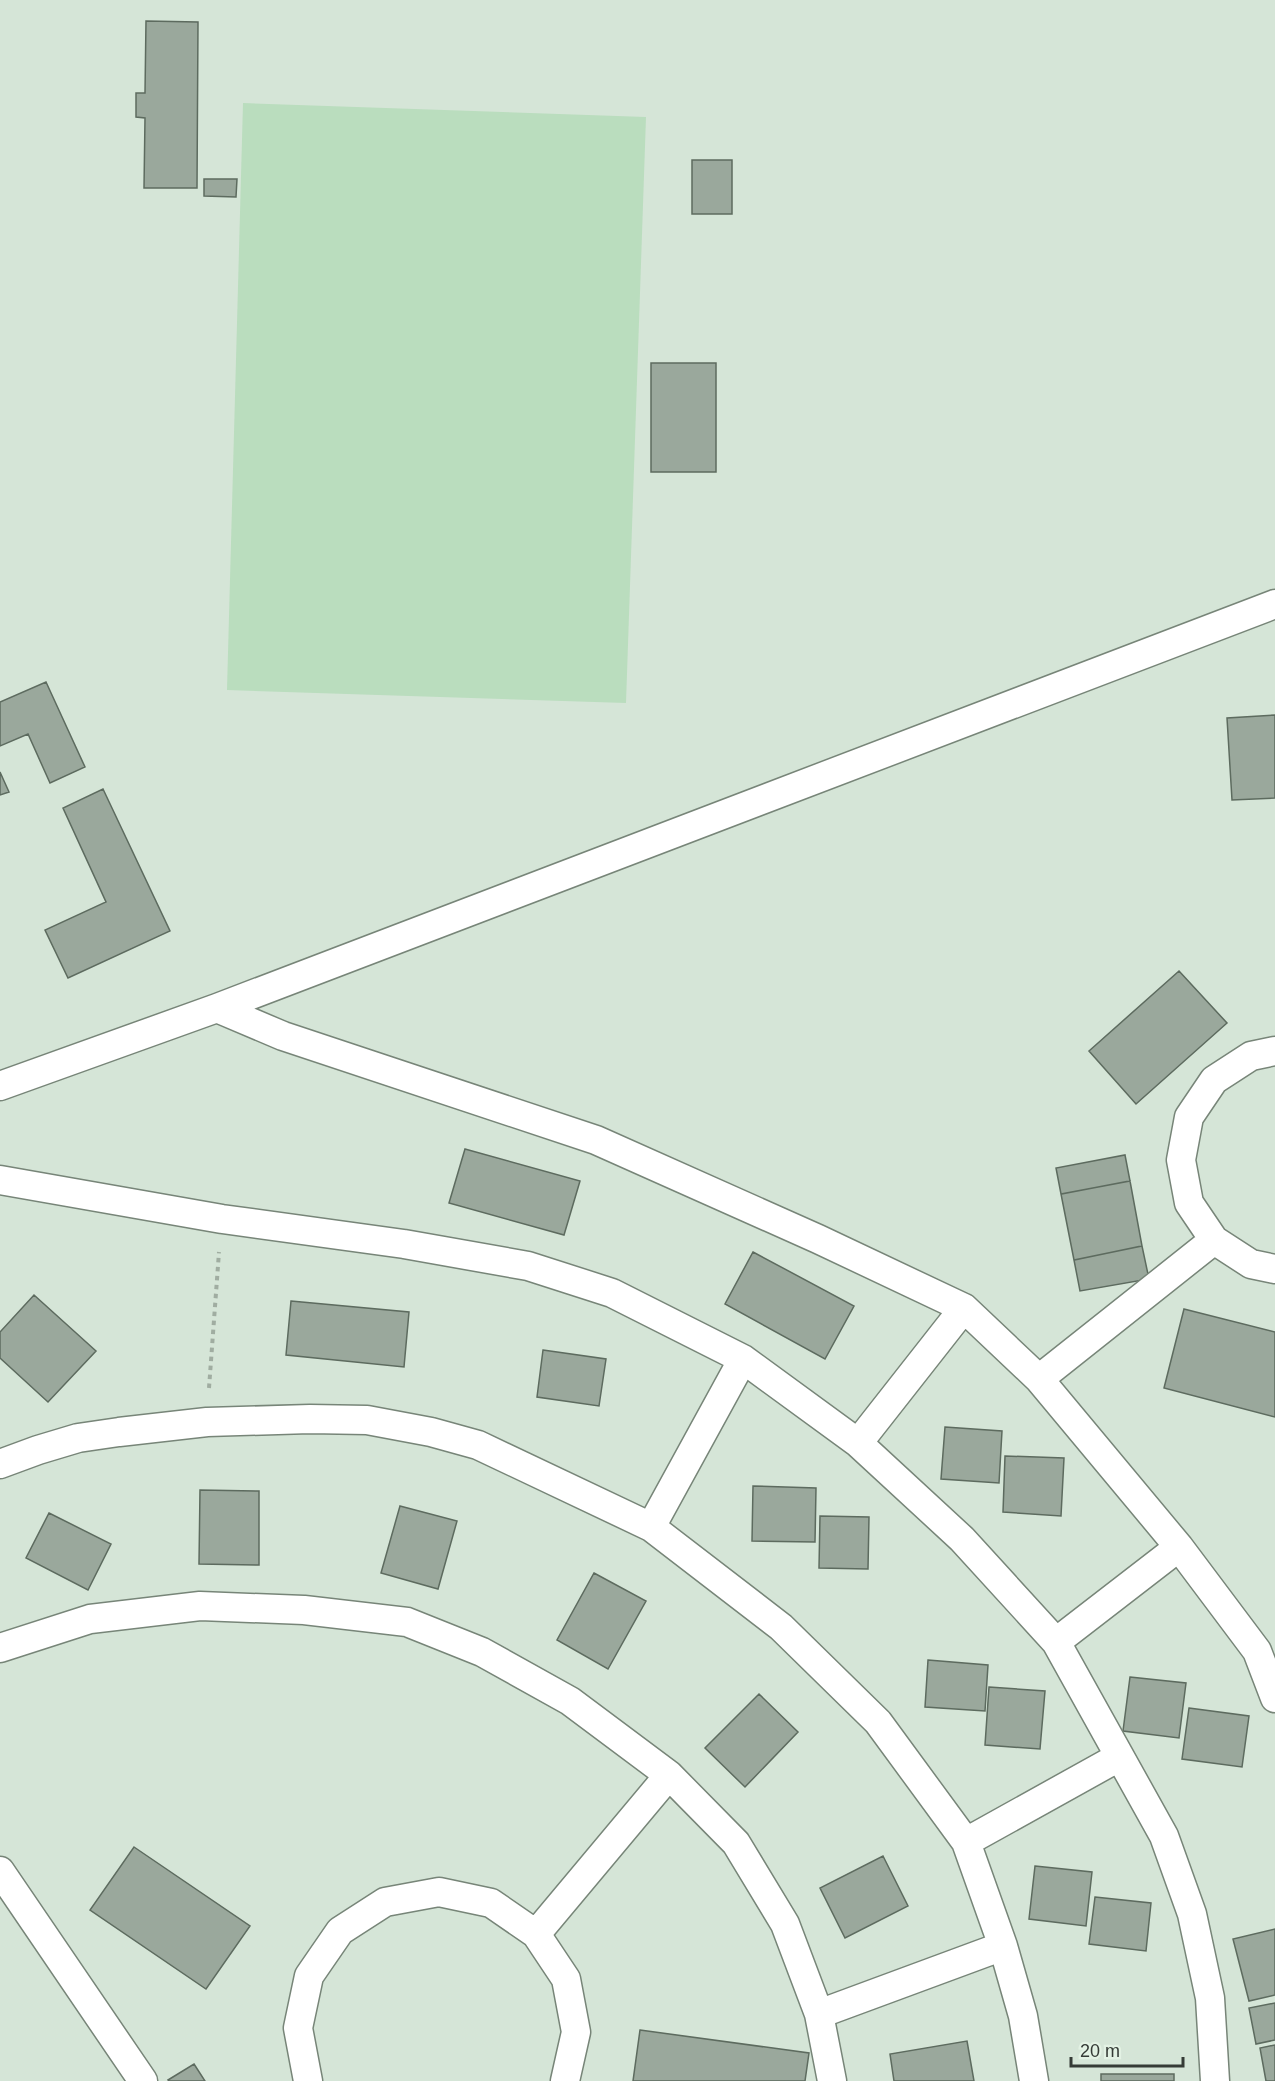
<svg xmlns="http://www.w3.org/2000/svg" width="1275" height="2081" font-family="Arial,sans-serif">
	<rect width="100%" height="100%" fill="#d5e5d7"/>
	<path fill="#baddbe" d="M 243,103 L 646,117 L 626,703 L 227,690 Z"/>
	<path fill="#9aa89c" stroke="#5d6b5f" stroke-width="1.5" d="M 146,21 L 198,22 L 197,188 L 144,188 L 145,118 L 136,117 L 136,93 L 145,93 Z
		M 692,160 L 732,160 L 732,214 L 692,214 Z
		M 204,179 L 237,179 L 236,197 L 204,196 Z
		M 651,363 L 716,363 L 716,472 L 651,472 Z
		M 46,682 L 85,767 L 50,783 L 28,734 L 0,746 L 0,702 Z
		M 1275,715 L 1275,798 L 1232,800 L 1227,718 Z
		M 0,772 L 9,792 L 0,795 Z
		M 103,789 L 170,931 L 68,978 L 45,930 L 106,902 L 63,808 Z
		M 1179,971 L 1227,1023 L 1136,1104 L 1089,1051 Z
		M 465,1149 L 580,1181 L 564,1235 L 449,1203 Z
		M 1125,1155 L 1130,1181 L 1061,1194 L 1056,1168 Z
		M 1130,1181 L 1142,1246 L 1074,1260 L 1061,1194 Z
		M 1142,1246 L 1149,1279 L 1080,1291 L 1074,1260 Z
		M 753,1252 L 854,1306 L 825,1359 L 725,1304 Z
		M 34,1295 L 96,1351 L 48,1402 L 0,1358 L 0,1332 Z
		M 291,1301 L 409,1312 L 404,1367 L 286,1355 Z
		M 1184,1309 L 1275,1332 L 1275,1417 L 1164,1388 Z
		M 543,1350 L 606,1359 L 599,1406 L 537,1397 Z
		M 945,1427 L 1002,1431 L 999,1483 L 941,1479 Z
		M 1005,1456 L 1064,1458 L 1061,1516 L 1003,1512 Z
		M 753,1486 L 816,1488 L 815,1542 L 752,1541 Z
		M 200,1490 L 259,1491 L 259,1565 L 199,1564 Z
		M 400,1506 L 457,1521 L 438,1589 L 381,1573 Z
		M 49,1513 L 111,1544 L 88,1590 L 26,1558 Z
		M 820,1516 L 869,1517 L 868,1569 L 819,1568 Z
		M 594,1573 L 646,1601 L 608,1669 L 557,1640 Z
		M 928,1660 L 988,1665 L 985,1711 L 925,1707 Z
		M 1130,1677 L 1186,1683 L 1179,1738 L 1123,1731 Z
		M 989,1687 L 1045,1691 L 1040,1749 L 985,1745 Z
		M 759,1694 L 798,1732 L 745,1787 L 705,1748 Z
		M 1189,1708 L 1249,1716 L 1242,1767 L 1182,1759 Z
		M 134,1847 L 250,1926 L 206,1989 L 90,1910 Z
		M 883,1856 L 908,1906 L 845,1938 L 820,1888 Z
		M 1035,1866 L 1092,1872 L 1086,1926 L 1029,1919 Z
		M 1095,1897 L 1151,1903 L 1146,1951 L 1089,1944 Z
		M 1275,1929 L 1275,1995 L 1249,2001 L 1233,1939 Z
		M 1275,2003 L 1275,2040 L 1256,2044 L 1249,2008 Z
		M 640,2030 L 809,2053 L 805,2081 L 633,2081 Z
		M 967,2041 L 974,2081 L 894,2081 L 890,2054 Z
		M 1275,2045 L 1275,2081 L 1266,2081 L 1260,2048 Z
		M 194,2064 L 205,2081 L 169,2081 L 168,2080 Z
		M 1101,2074 L 1174,2074 L 1174,2081 L 1101,2081 Z"/>
	<g fill="none" stroke-linecap="round" stroke-linejoin="round">
		<defs>
			<path id="minor" d="M 217,1008 L 283,1036 L 596,1140 L 818,1239 L 964,1308 L 1039,1379 L 1179,1547 L 1257,1651 L 1275,1698
				M 1275,1051 L 1251,1056 L 1214,1080 L 1189,1117 L 1181,1160 L 1189,1203 L 1214,1240 L 1251,1264 L 1275,1269
				M 0,1086 L 217,1008 L 1275,604
				M 0,1180 L 222,1219 L 404,1244 L 528,1266 L 612,1293 L 743,1359 L 858,1443 L 962,1539 L 1056,1642 L 1164,1836 L 1192,1914 L 1210,1998 L 1215,2081
				M 1039,1379 L 1214,1240
				M 858,1443 L 964,1308
				M 0,1464 L 38,1450 L 78,1438 L 119,1432 L 207,1422 L 310,1419 L 367,1420 L 431,1432 L 478,1445 L 651,1527 L 781,1627 L 878,1722 L 966,1842 L 1003,1946 L 1023,2016 L 1034,2081
				M 651,1527 L 743,1359
				M 1056,1642 L 1179,1547
				M 0,1648 L 90,1619 L 200,1606 L 304,1610 L 407,1622 L 482,1652 L 570,1701 L 669,1775 L 736,1843 L 785,1924 L 819,2014 L 832,2081
				M 966,1842 L 1119,1757
				M 0,1871 L 143,2081
				M 536,1934 L 669,1775
				M 819,2014 L 1003,1946
				M 308,2081 L 298,2028 L 309,1976 L 340,1931 L 385,1902 L 439,1892 L 491,1903 L 536,1934 L 566,1979 L 576,2032 L 565,2081"/>
		</defs>
		<use href="#minor" stroke="#778578" stroke-width="31"/>
		<path stroke="#a0ada1" stroke-width="4" stroke-dasharray="4.5 4.5" stroke-linecap="butt" d="M 209,1388 L 219,1252"/>
		<use href="#minor" stroke="#fff" stroke-width="28"/>
	</g>
	<path d="M1071 2057v9h112v-9" fill="none" stroke="#353b36" stroke-width="3"/>
	<text x="1080" y="2057" font-size="18" fill="#353b36" stroke="#e3f2e4" stroke-width="4.5" paint-order="stroke">20 m</text>
</svg>
